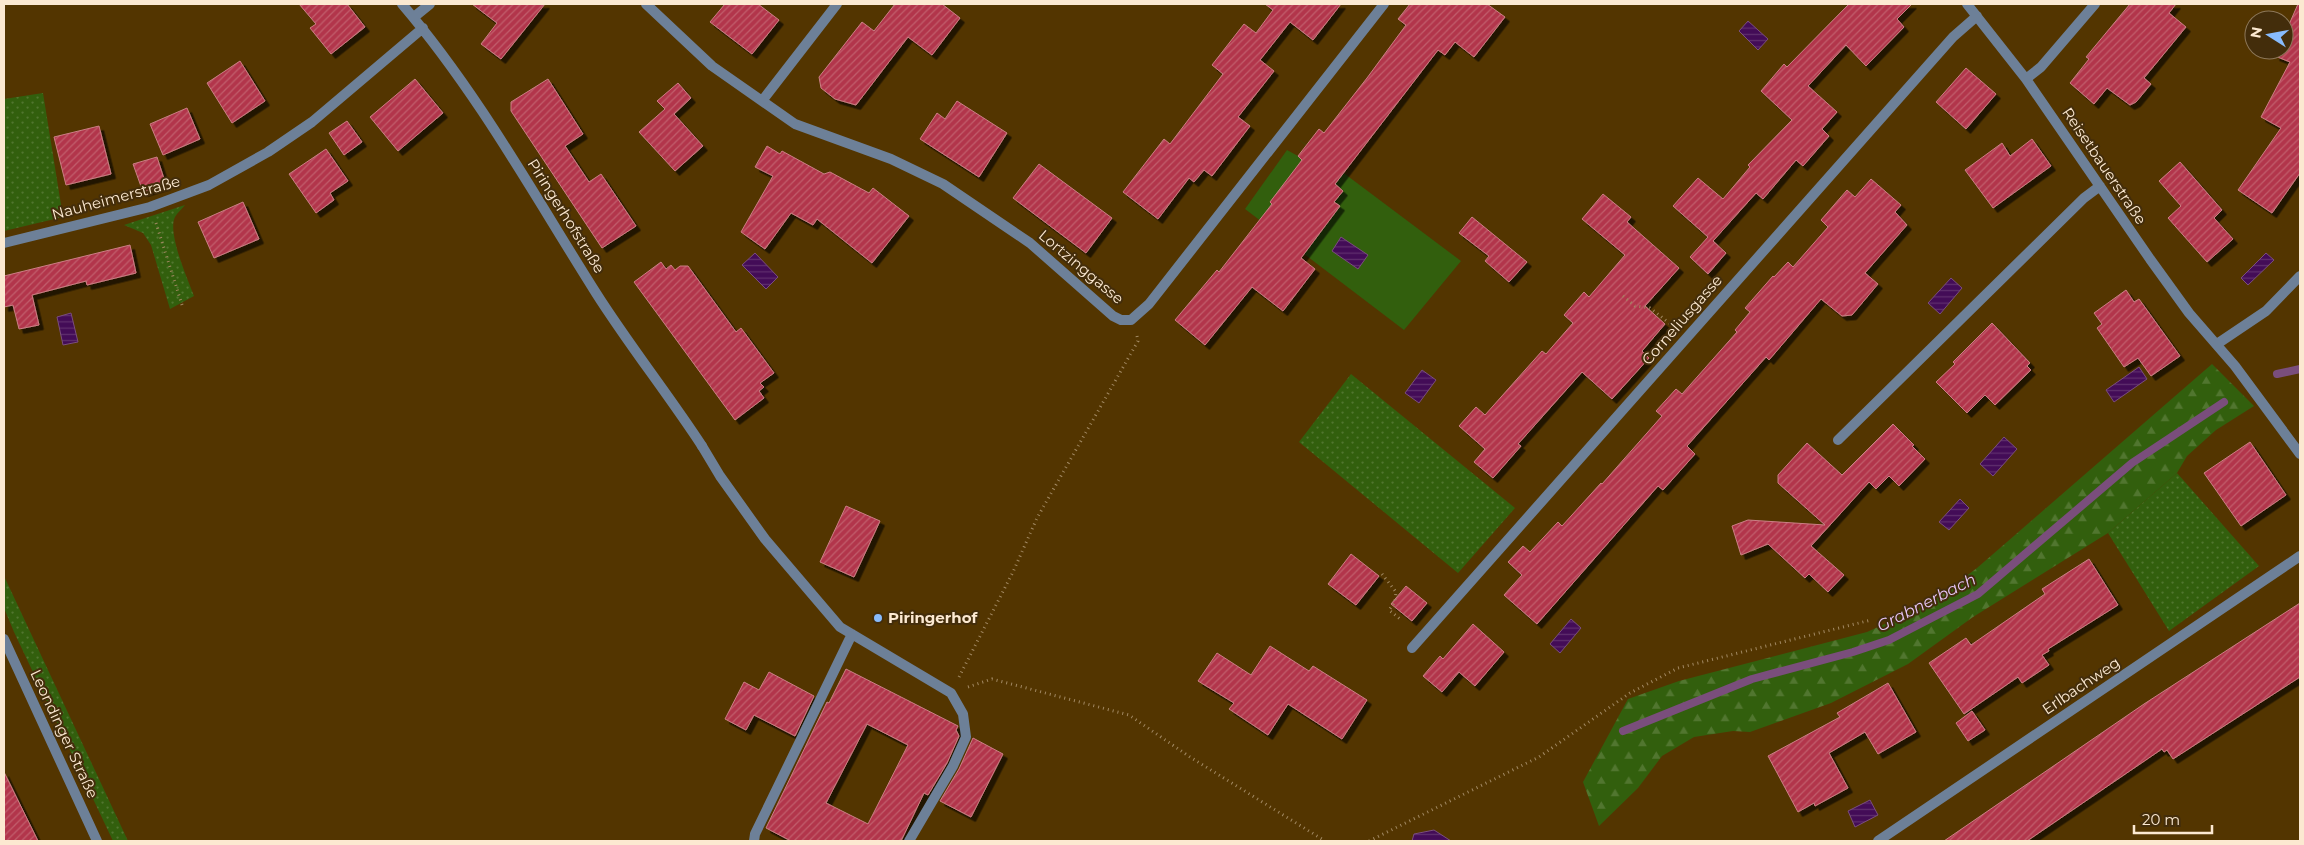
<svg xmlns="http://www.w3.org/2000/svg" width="2304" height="845" font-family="Montserrat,sans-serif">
	<defs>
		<pattern id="grass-dots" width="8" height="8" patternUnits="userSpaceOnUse" patternTransform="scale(1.25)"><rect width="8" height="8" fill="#325f0d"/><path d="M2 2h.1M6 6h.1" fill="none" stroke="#51762f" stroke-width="1.8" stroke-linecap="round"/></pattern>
		<pattern id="forest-firs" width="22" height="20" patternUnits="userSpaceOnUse" patternTransform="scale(1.25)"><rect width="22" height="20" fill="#325f0d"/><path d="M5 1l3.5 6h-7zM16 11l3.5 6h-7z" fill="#51762f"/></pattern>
		<pattern id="water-rules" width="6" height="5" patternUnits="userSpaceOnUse" patternTransform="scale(1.25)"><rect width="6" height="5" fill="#430c57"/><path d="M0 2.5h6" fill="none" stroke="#5f2f6e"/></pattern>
		<pattern id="building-hatch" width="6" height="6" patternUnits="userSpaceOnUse" patternTransform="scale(1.25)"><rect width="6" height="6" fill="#b2364b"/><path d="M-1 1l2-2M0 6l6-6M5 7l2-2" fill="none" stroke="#c15d6c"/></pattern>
		<filter id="shadow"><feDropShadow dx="4.5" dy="4.5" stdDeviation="0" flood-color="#0009"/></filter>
	</defs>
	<rect width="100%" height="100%" fill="#533500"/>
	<path fill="url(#grass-dots)" d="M 43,93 L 63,217 L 4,231 L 4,99 Z
		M 185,205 C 182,209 177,213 175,217 C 167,233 188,280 194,296 L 170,309 L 151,245 L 143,233 L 124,225 Z
		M 1351,374 L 1515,508 L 1458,573 L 1299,442 Z
		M 2177,473 L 2259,566 L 2169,631 L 2108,533 Z
		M 4,576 L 128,841 L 113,841 L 14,632 L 4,608 Z"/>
	<path fill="url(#forest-firs)" d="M 2212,364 L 2254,406 L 2216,430 L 2187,456 L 2177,473 L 2108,533 L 1973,617 L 1908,664 L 1831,703 L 1750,732 L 1733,731 L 1694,737 L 1662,756 L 1638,788 L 1599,826 L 1583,782 L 1628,699 L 1679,681 L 1867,632 L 1929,604 L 1977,568 Z"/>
	<path fill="#325f0d" d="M 1297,138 L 1461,261 L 1404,330 L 1245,209 L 1287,150 L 1298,156 L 1307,146 Z"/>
	<path fill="url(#water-rules)" stroke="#7a4e7c" d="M 1748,21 L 1768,39 L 1758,50 L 1739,31 Z
		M 1341,237 L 1368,255 L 1358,269 L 1332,251 Z
		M 755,253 L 778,277 L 766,289 L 742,265 Z
		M 2266,253 L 2274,260 L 2248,285 L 2241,278 Z
		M 1951,278 L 1962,288 L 1940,314 L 1928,303 Z
		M 71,313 L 78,342 L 63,345 L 57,317 Z
		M 2139,367 L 2147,379 L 2114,402 L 2106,390 Z
		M 1422,370 L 1436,380 L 1419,403 L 1405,393 Z
		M 2004,437 L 2017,449 L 1993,476 L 1980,464 Z
		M 1960,499 L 1969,508 L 1949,530 L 1939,522 Z
		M 1571,619 L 1581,628 L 1560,653 L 1550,644 Z
		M 1870,800 L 1878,815 L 1855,827 L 1848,811 Z
		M 1434,830 L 1451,841 L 1412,841 L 1414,834 Z"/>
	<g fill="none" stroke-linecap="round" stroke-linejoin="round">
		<path stroke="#7a4e7c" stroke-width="8" d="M 2277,374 L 2300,369
			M 1623,731 L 1752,679 L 1853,652 L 1889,640 L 1978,594 L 2132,463 L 2224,402"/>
	</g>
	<path fill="url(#building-hatch)" stroke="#cb7f85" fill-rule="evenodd" filter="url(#shadow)" d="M 299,4 L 347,4 L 365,27 L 331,54 L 310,28 L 316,24 Z
		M 472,4 L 545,4 L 501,59 L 481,44 L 497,23 Z
		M 725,4 L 758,4 L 779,20 L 752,54 L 710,22 Z
		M 895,4 L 942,4 L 960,18 L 932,55 L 908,37 L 856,105 L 835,99 L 821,88 L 819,77 L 862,22 L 874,31 Z
		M 1265,4 L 1341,4 L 1313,40 L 1290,22 L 1260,60 L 1274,71 L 1238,117 L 1250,126 L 1212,176 L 1204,170 L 1194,182 L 1189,178 L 1158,219 L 1123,192 L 1164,139 L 1170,144 L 1223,74 L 1212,65 L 1244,24 L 1256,33 L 1273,10 Z
		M 1410,4 L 1487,4 L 1505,17 L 1474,57 L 1455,42 L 1445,55 L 1438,50 L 1335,184 L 1343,191 L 1334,202 L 1340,206 L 1301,258 L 1315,269 L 1283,311 L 1252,287 L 1205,345 L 1175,320 L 1217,270 L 1219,272 L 1272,204 L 1270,202 L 1302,160 L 1298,156 L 1319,129 L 1324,133 L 1367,78 L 1406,25 L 1398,19 Z
		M 1849,4 L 1912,4 L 1897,19 L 1904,27 L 1866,66 L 1846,45 L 1808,86 L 1837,112 L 1822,129 L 1829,136 L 1803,166 L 1796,160 L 1763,199 L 1756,193 L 1713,241 L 1726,253 L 1708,274 L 1690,257 L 1708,237 L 1673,206 L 1698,178 L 1723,199 L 1750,167 L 1748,165 L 1792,120 L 1761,91 L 1784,64 L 1787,67 Z
		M 2130,4 L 2176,4 L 2169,13 L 2186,27 L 2144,78 L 2151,84 L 2136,102 L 2130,105 L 2107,88 L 2094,104 L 2070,83 L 2089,59 L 2086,57 Z
		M 2298,4 L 2300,4 L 2300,173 L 2272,213 L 2238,190 L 2281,128 L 2261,117 L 2290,62 L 2275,56 L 2278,50 L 2284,50 L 2284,36 Z
		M 240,61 L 265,101 L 232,123 L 207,83 Z
		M 1966,68 L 1996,94 L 1966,129 L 1936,102 Z
		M 415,79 L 443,113 L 398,151 L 370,117 Z
		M 548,79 L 583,134 L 565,146 L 589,182 L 601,174 L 636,226 L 602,248 L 511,111 L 511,102 Z
		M 678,83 L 691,98 L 674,114 L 703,146 L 675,171 L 639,132 L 665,109 L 657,101 Z
		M 957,101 L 1007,133 L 979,177 L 920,139 L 937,113 L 945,119 Z
		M 187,108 L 200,139 L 163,155 L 150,124 Z
		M 347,121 L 362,142 L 344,155 L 329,133 Z
		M 99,126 L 111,174 L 66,185 L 54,137 Z
		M 2032,139 L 2051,166 L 1993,208 L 1965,170 L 2002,143 L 2010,156 Z
		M 767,146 L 780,154 L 782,151 L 824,174 L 830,172 L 869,193 L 873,188 L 909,216 L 872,263 L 817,219 L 813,225 L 791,213 L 765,249 L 741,232 L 773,176 L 755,167 Z
		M 326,149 L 348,181 L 330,193 L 334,200 L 316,213 L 289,174 Z
		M 157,157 L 166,185 L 143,192 L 133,164 Z
		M 2180,162 L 2222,210 L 2214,218 L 2233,239 L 2207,262 L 2168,218 L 2181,206 L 2159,181 Z
		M 1039,164 L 1112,218 L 1086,253 L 1013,198 Z
		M 1871,179 L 1901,205 L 1895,212 L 1907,225 L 1865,273 L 1878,284 L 1852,315 L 1842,316 L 1821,299 L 1769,360 L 1766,357 L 1687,446 L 1695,454 L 1663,490 L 1658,486 L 1537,624 L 1504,595 L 1522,575 L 1508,562 L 1523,546 L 1530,552 L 1558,522 L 1562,526 L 1601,483 L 1602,484 L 1662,416 L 1656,411 L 1676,389 L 1682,394 L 1737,332 L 1735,330 L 1750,312 L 1745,308 L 1773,276 L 1774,277 L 1788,262 L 1793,267 L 1828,227 L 1821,220 L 1847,190 L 1855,197 Z
		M 1603,194 L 1631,217 L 1627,222 L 1679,268 L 1645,306 L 1665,324 L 1642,351 L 1649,358 L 1612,399 L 1582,372 L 1518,444 L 1521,446 L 1493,478 L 1474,462 L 1485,449 L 1459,426 L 1476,407 L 1485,415 L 1542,351 L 1546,354 L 1573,323 L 1564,315 L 1584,292 L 1589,297 L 1625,255 L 1582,219 Z
		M 243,202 L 259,239 L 214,258 L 198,222 Z
		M 1472,217 L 1527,262 L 1509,282 L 1485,261 L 1489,256 L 1459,233 Z
		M 130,245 L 136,273 L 87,285 L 86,281 L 32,295 L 39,325 L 19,329 L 13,305 L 4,307 L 4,276 Z
		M 661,262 L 666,269 L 671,265 L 675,270 L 680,266 L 688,266 L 736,332 L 741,328 L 774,373 L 760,383 L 764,387 L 759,391 L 764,398 L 735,420 L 634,282 Z
		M 2126,290 L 2134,302 L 2139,299 L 2180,356 L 2151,376 L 2138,358 L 2124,367 L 2097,328 L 2102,324 L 2094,313 Z
		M 1992,323 L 2030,363 L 2027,366 L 2031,370 L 1995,405 L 1985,395 L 1967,413 L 1936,382 L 1955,364 L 1953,362 Z
		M 1893,424 L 1914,445 L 1912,446 L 1925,459 L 1899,486 L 1889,476 L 1876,489 L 1869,482 L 1811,546 L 1844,575 L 1828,592 L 1809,574 L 1805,578 L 1768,544 L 1741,555 L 1732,526 L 1748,520 L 1825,525 L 1778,483 L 1778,475 L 1807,443 L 1842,475 Z
		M 2250,442 L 2286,495 L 2241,526 L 2204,473 Z
		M 846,506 L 880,521 L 854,577 L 820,562 Z
		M 1351,554 L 1379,576 L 1356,605 L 1328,584 Z
		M 2089,559 L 2118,605 L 2048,649 L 2049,651 L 2042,655 L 2049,665 L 2022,683 L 2018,677 L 1964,714 L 1929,663 L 1966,638 L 1971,645 L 2045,594 L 2042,589 Z
		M 1406,586 L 1427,603 L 1412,621 L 1391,604 Z
		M 2300,603 L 2300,677 L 2173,759 L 2167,750 L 2164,752 L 2162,749 L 2027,841 L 1944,841 L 2144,704 Z
		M 1473,624 L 1504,652 L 1475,686 L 1459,672 L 1442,692 L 1423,676 L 1440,656 L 1443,659 Z
		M 1270,646 L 1309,671 L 1313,666 L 1367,700 L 1342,739 L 1288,704 L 1268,735 L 1229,709 L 1234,703 L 1198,681 L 1217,653 L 1251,675 Z
		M 846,669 L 958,726 L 956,730 L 959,736 L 947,763 L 928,795 L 924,793 L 901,841 L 791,841 L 766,828 L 827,702 L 829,703 ZM 867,724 L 908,745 L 868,824 L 826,803 Z
		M 769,672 L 814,696 L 795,736 L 754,715 L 746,730 L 725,719 L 744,682 L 759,690 Z
		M 1888,683 L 1916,732 L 1878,754 L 1865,732 L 1829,753 L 1848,788 L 1815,806 L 1814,803 L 1798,812 L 1768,756 L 1840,717 L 1837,713 Z
		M 1972,711 L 1985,730 L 1968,741 L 1956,723 Z
		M 973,738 L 1003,754 L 971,817 L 940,801 L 959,769 Z
		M 4,772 L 38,841 L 4,841 Z"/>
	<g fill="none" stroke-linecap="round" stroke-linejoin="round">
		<path stroke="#a28962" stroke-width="3" stroke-dasharray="1 4" stroke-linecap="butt" d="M 156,223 L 183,308
			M 1623,296 L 1635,306 L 1650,308 L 1673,326
			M 1382,574 L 1396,592 L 1395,602 L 1389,610 L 1400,619
			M 959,677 L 1013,572 L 1037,518 L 1138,341 L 1137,336
			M 968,687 L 992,679 L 1129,715 L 1190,757 L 1325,841
			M 1369,841 L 1539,757 L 1630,693 L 1678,668 L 1871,620"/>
		<path stroke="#6d8098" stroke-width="10" d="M 702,446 L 720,476 L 765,539 L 840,627 L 951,693 L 963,714 L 966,737 L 953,766 L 909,841
			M 754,841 L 755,834 L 852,634"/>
		<path stroke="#6d8098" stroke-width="10" d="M 402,4 C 478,93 534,195 596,293 C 629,345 668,394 702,446
			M 646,4 L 712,66 L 795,124 L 891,159 L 943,184 L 1030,243 L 1113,316 L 1121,320 L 1131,320 L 1149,304 L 1384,4
			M 1967,4 L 2026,79 L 2150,259 L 2189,313 L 2235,366 L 2300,454
			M 414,17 L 430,4
			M 2026,79 L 2041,67 L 2095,4
			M 762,101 L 837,4
			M 4,243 L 150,207 L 209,185 L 268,152 L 312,122 L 423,28
			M 2217,344 L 2266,311 L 2300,276
			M 1838,440 L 2084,198 L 2100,186
			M 1412,648 L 1953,37 L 1977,16
			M 1878,841 L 2300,556"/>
		<path stroke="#6d8098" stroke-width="10" d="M 4,639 L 97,841"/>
	</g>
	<circle fill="#88bbfc" stroke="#432d0b" stroke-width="2" cx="878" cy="618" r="5"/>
	<g text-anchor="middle" stroke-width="4" stroke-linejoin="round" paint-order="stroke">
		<g font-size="15" fill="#fce9d1" stroke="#432d0b">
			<text transform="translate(2104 166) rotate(56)" y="5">Reisetbauerstraße</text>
			<text transform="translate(116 198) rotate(-15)" y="5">Nauheimerstraße</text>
			<text transform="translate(566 216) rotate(58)" y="5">Piringerhofstraße</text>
			<text transform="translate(1081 267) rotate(40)" y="5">Lortzinggasse</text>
			<text transform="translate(1682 320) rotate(-49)" y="5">Corneliusgasse</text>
			<text transform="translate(2081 686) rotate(-34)" y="5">Erlbachweg</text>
			<text transform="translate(64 734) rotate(65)" y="5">Leondinger Straße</text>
		</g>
		<g font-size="15" font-weight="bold" fill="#fce9d1" stroke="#432d0b" text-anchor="start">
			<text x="888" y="623">Piringerhof</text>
		</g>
		<g font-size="16" font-style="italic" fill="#e7c5f7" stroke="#432d0b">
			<text transform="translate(1926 602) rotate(-27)" y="6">Grabnerbach</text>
		</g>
	</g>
	<rect width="2304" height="845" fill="none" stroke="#fce9d1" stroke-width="10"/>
	<g transform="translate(2269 35) rotate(281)"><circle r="24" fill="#432d0b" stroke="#8d785a"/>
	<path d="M0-4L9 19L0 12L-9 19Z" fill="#88bbfc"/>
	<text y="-8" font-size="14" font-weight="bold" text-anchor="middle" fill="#fce9d1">N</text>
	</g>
	<path d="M2134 825v8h78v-8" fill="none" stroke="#fce9d1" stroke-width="2.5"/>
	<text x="2142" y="825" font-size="15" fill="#fce9d1" stroke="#432d0b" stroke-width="4" paint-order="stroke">20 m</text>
</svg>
